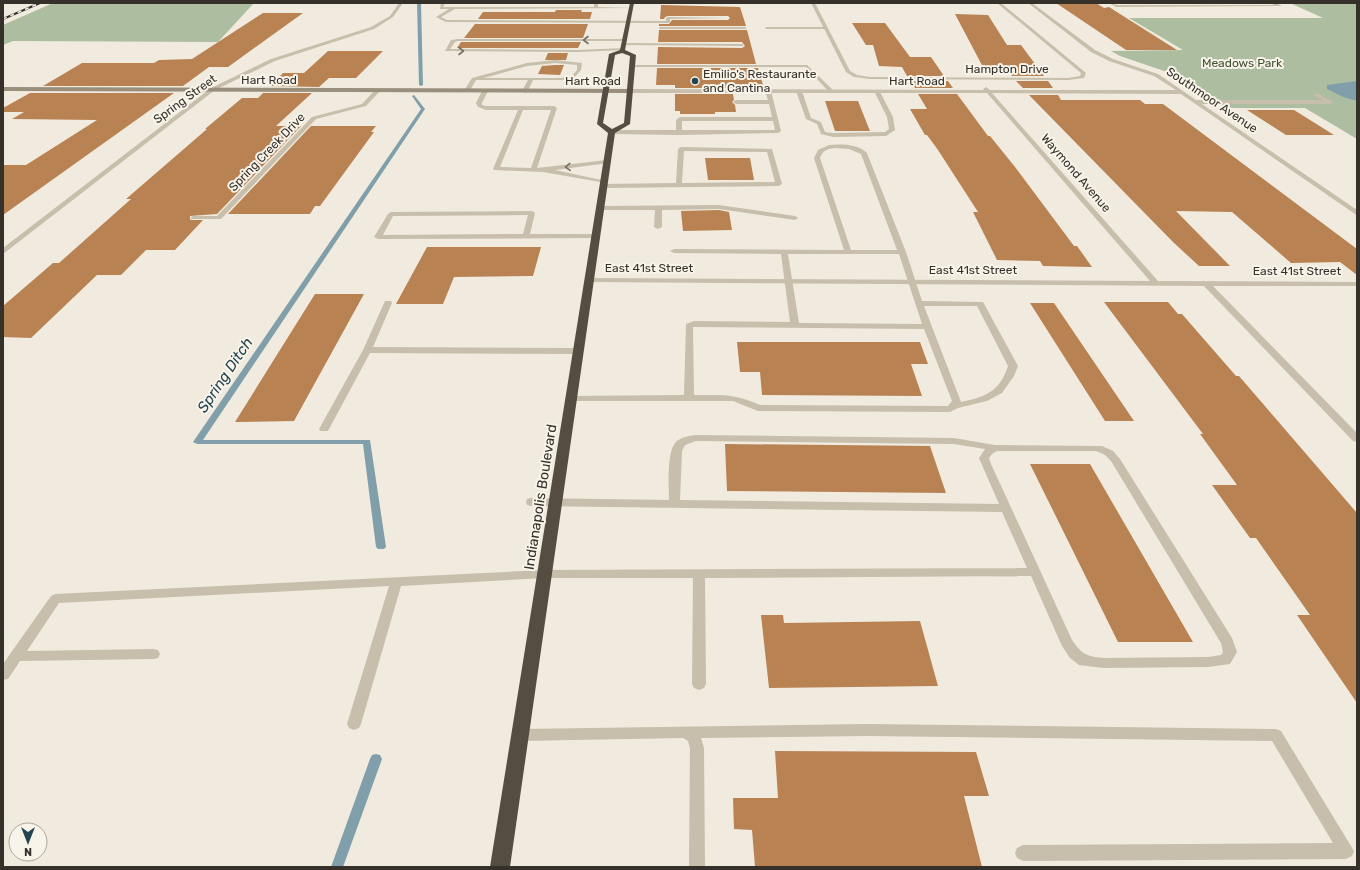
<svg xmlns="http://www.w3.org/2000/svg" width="1360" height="870" font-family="Rubik,sans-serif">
	<rect width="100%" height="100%" fill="#f0ebde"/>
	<path fill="#adbd9f" d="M 53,3 L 254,3 L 218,42 L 13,41 L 3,45 L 3,25 Z
		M 1290,3 L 1357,3 L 1357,139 L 1305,108 L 1227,108 L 1180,78 L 1170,73 L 1120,56 L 1111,51 L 1183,50 L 1129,18 L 1323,18 Z"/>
	<path fill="#809faa" d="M 1357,81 L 1357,101 L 1343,97 L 1327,89 L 1327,85 Z"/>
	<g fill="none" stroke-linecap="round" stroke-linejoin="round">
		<path fill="#809faa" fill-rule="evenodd" d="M 417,3 L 421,3 L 423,85 L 421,86 L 419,85 Z
			M 414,95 L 425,109 L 203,440 L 370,440 L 386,547 L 384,549 L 378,549 L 376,547 L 363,444 L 197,444 L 193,442 L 421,109 L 412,96 Z
			M 376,754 L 380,755 L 382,759 L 343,867 L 331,867 L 370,759 L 372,755 Z"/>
	</g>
	<path fill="#b98253" d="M 1056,3 L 1096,3 L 1104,8 L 1109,7 L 1177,50 L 1126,50 Z
		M 661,5 L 740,7 L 746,26 L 659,26 L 659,24 L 669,24 L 672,20 L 728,20 L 730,18 L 728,16 L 668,16 L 665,17 L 664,19 L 660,19 Z
		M 556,10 L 582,10 L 581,12 L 592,12 L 590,19 L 478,19 L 483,12 L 555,12 Z
		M 263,13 L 303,13 L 228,67 L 209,67 L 183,86 L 43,86 L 82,63 L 154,63 L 159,60 L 192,59 Z
		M 955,14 L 988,15 L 1007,45 L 1021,45 L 1044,76 L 1012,76 L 1006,70 L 984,69 Z
		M 852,23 L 885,23 L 910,57 L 931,57 L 944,76 L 907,76 L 902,67 L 879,66 L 873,45 L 866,45 Z
		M 475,24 L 588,24 L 583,38 L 464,38 Z
		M 659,30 L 747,30 L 756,64 L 657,64 L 658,47 L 742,48 L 745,46 L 742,42 L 658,42 Z
		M 461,42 L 581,42 L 578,48 L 457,48 Z
		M 328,51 L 383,51 L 356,78 L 329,78 L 319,87 L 270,86 L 283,73 L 304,73 Z
		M 548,53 L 568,53 L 566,60 L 545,60 Z
		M 555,65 L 564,65 L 560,75 L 538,74 L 542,66 Z
		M 657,68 L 758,68 L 763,85 L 732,85 L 732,88 L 675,88 L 675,85 L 656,85 Z
		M 910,81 L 948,81 L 953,88 L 915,88 Z
		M 1016,81 L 1048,81 L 1053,88 L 1023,88 Z
		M 30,93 L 174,93 L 3,215 L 3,165 L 26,165 L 97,120 L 12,119 L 24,112 L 3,112 L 3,108 Z
		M 263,93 L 312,93 L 276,126 L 301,126 L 217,214 L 190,216 L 190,219 L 191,220 L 203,220 L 175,250 L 146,250 L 121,275 L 97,275 L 31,338 L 3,337 L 3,306 L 53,263 L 59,263 L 131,199 L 126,199 L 207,129 L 205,129 L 242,98 L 258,98 Z
		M 675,94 L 733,94 L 734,100 L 732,102 L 735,105 L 736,112 L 715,112 L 715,114 L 680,114 L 680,111 L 675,111 Z
		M 918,94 L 957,94 L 988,136 L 990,136 L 1015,167 L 1074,246 L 1077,246 L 1092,267 L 1043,266 L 1040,261 L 997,260 L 973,212 L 978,212 L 938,150 L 927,135 L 925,135 L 910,109 L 927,109 Z
		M 1029,95 L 1058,95 L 1061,100 L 1140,100 L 1145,104 L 1163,104 L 1357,249 L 1357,275 L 1340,262 L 1291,263 L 1232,212 L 1176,211 L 1230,266 L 1199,266 L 1173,242 Z
		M 825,101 L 858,101 L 870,131 L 835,131 Z
		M 1247,110 L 1294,110 L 1334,135 L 1286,135 Z
		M 311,126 L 376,126 L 371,132 L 374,132 L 320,206 L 315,206 L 310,214 L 228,214 Z
		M 705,158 L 750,158 L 754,180 L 708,180 Z
		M 719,210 L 729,212 L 732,230 L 683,231 L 681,211 Z
		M 427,247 L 541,247 L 533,276 L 454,277 L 443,304 L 396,304 Z
		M 315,294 L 364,294 L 294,421 L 235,422 Z
		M 1104,302 L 1168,302 L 1178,314 L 1182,314 L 1236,376 L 1239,376 L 1357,513 L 1357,703 L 1297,615 L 1310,615 L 1256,538 L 1250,538 L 1212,485 L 1237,485 L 1200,434 L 1203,434 Z
		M 1030,303 L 1054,303 L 1134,421 L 1105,421 Z
		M 737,342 L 920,342 L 928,364 L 911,364 L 922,396 L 762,395 L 760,372 L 740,372 Z
		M 725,444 L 930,446 L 946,493 L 727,491 Z
		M 1030,464 L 1090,464 L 1193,642 L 1118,642 Z
		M 761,615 L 783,615 L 784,623 L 920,621 L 938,686 L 769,688 Z
		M 775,751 L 976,752 L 989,796 L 964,796 L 982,867 L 755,867 L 752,830 L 734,829 L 733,798 L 778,798 Z"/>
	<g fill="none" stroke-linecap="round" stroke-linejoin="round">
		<path fill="#c7beab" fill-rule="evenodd" d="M 441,3 L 445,3 L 443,7 L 594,7 L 594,3 L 598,3 L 598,7 L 634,8 L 455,9 L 441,17 L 447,20 L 666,21 L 666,18 L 668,17 L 728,18 L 670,19 L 670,22 L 668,23 L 446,22 L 436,17 L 449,9 L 440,9 Z
			M 630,3 L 674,3 L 672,4 Z
			M 1109,3 L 1117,5 L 1274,5 L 1271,3 L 1276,3 L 1282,6 L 1116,7 Z
			M 660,27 L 745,27 L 747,28 L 745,29 L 659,29 Z
			M 766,27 L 826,27 L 828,28 L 826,29 L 765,29 Z
			M 458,39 L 625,39 L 627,40 L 625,41 L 458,41 L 455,42 L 450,49 L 578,50 L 625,48 L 623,50 L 578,52 L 445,51 L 451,40 Z
			M 624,43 L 742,44 L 744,45 L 742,46 L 622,45 Z
			M 555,60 L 582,63 L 581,70 L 574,78 L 561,80 L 533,80 L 528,91 L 525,93 L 522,91 L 528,80 L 476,80 L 469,92 L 464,91 L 472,78 L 527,63 ZM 555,63 L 577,65 L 577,70 L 572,76 L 561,78 L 484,78 L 527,66 Z
			M 632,65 L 807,65 L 834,91 L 829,92 L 806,67 L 630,67 Z
			M 485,89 L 488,91 L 482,103 L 482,105 L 486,106 L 554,106 L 557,108 L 537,168 L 607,160 L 609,161 L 609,163 L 555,170 L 606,181 L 606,183 L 543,172 L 494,170 L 493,169 L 518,110 L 486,110 L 478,107 L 476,103 L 482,91 ZM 523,110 L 551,110 L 531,168 L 500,167 Z
			M 768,89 L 771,91 L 781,131 L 778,133 L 679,135 L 612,134 L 609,132 L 612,130 L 676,130 L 676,120 L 680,117 L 772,117 L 769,104 L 736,104 L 733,102 L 736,100 L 768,100 L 765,91 ZM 682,121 L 773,121 L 775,130 L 682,130 Z
			M 799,89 L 802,91 L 811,118 L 821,122 L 825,132 L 833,133 L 885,132 L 889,129 L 887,117 L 874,91 L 879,90 L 893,117 L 895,130 L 886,136 L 833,137 L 821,134 L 817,124 L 806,119 L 796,91 Z
			M 1317,93 L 1333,102 L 1330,104 L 1197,104 L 1194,102 L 1197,100 L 1323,100 L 1315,96 L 1314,95 Z
			M 829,145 C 841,144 858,144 867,153 L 906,252 L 922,301 L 983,302 L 1018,366 L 1014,376 L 1002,393 L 987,401 L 958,408 L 950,412 L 758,411 L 733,401 L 568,401 L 566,399 L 568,397 L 571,396 L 684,395 L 686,324 L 694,321 L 790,322 L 781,254 L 674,253 L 670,251 L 674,249 L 844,250 L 814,158 L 818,150 ZM 835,148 L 849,149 L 861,154 L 897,250 L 851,250 L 820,158 C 823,150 827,149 835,148 ZM 788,254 L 899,254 L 922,324 L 799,323 ZM 924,306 L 977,306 L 1008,366 C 1000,391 986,397 961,402 ZM 693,327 L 924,329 L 952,401 L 948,406 L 760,405 C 734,393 721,395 694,395 Z
			M 681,147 L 772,149 L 782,184 L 779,186 L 604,188 L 601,186 L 604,184 L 676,183 L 678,149 ZM 684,151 L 767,152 L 775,182 L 682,183 Z
			M 719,205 L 795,216 L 798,218 L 795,220 L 719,209 L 662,210 L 662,227 L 658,229 L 654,227 L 655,210 L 600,210 L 597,208 L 600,206 Z
			M 532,211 L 535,213 L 530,234 L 596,234 L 600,236 L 596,238 L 378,239 L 374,237 L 388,214 L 391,212 ZM 528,215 L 523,234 L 383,235 L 393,216 Z
			M 385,301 L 391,301 L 392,303 L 373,347 L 578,348 L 582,351 L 578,354 L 370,353 L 329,429 L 328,431 L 320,431 L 319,429 L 363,350 Z
			M 695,435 L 954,438 L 995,445 L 1102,446 L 1113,451 L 1120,459 L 1232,638 L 1237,652 L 1230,664 L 1208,667 L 1103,668 L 1079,665 L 1070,658 L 1062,646 L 1031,576 L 705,578 L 706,684 L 704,688 L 699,690 L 694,688 L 692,684 L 693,578 L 545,578 L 401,586 L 361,724 L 359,728 L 354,730 L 349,728 L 347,724 L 389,586 L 59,603 L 27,651 L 153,649 L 158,650 L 160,654 L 158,658 L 153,659 L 20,661 L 8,679 L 3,680 L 3,664 L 51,596 L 55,594 L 545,570 L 1027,568 L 1002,512 L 531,506 L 527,505 L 526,502 L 527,499 L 531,498 L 669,500 C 669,487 666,450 677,441 C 682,437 689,436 695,435 ZM 696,441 L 954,444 L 985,449 L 979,458 L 999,504 L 680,500 L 682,451 L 685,445 ZM 997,451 L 1096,451 L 1105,455 L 1111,461 L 1221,643 L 1223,652 L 1221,655 L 1208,657 L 1103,658 C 1085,656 1082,654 1072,640 L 991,464 L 989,458 L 992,454 Z
			M 867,724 L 1276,729 L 1281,731 L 1354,851 L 1352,856 L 1346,859 L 1023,861 L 1017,858 L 1015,853 L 1017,848 L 1023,845 L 1333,843 L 1272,741 L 867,736 L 701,738 L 704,748 L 705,867 L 689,867 L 690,748 L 688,741 L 683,738 L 520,741 L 515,739 L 513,735 L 515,731 L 520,729 Z"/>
		<path fill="#c7beab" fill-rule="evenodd" d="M 399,3 L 403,3 L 393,17 L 374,29 L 275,61 L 215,90 L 3,254 L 3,248 L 211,88 L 271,59 L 371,27 L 390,16 Z
			M 811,3 L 815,3 L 850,71 L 857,75 L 870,77 L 1068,78 L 1080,76 L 1081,73 L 997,3 L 1001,3 L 1086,73 L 1084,78 L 1068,80 L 870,79 L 854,77 L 846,72 Z
			M 1028,3 L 1032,3 L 1095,50 L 1113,59 L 1158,74 L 1357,210 L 1357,215 L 1355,214 L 1181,94 L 992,93 L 1158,281 L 1357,282 L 1357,286 L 1213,286 L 1357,433 L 1357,442 L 1353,441 L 1204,286 L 589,282 L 585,280 L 589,278 L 1150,281 L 987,93 L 630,93 L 627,91 L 630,89 L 984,90 L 983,89 L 986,87 L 990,90 L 1176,90 L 1154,76 L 1109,61 L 1091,52 Z
			M 376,89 L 381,90 L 366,106 L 316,119 L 221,219 L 191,219 L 191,217 L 193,216 L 217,216 L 312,117 L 362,104 Z"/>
		<path fill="#9a8e7d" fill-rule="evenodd" d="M 3,87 L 630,89 L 633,91 L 630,93 L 3,91 Z"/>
		<path fill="#554c42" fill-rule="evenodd" d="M 630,3 L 634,3 L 625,50 L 636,55 L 630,124 L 615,133 L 510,867 L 490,867 L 608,133 L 597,124 L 609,54 L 620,50 ZM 622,53 L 630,56 L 624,123 L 612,129 L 603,123 L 615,55 Z"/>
		<defs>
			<path id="rail" d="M 3,19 L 40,3"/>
		</defs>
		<use href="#rail" stroke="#35302a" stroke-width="2"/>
		<use href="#rail" stroke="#f8f4ea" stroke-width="1.5" stroke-dasharray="4" stroke-linecap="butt"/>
	</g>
	<defs><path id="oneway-chevron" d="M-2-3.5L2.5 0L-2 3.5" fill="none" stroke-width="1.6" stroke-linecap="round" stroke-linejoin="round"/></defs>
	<g stroke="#777064">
		<use href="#oneway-chevron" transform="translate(586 40) rotate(180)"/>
		<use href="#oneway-chevron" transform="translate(461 51)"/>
		<use href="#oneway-chevron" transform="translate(568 167) rotate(177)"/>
	</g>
	<circle fill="#234552" stroke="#f8f4ea" stroke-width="1.5" cx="695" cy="81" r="4"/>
	<g text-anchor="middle" stroke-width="4" stroke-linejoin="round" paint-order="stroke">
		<g font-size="12" fill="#3e5130" stroke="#f8f4ea">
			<text x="1242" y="67">Meadows Park</text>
		</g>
		<g font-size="12" fill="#35302a" stroke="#f8f4ea">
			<text x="1007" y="73">Hampton Drive</text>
			<text x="269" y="84">Hart Road</text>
			<text x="593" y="85">Hart Road</text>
			<text x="917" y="85">Hart Road</text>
			<text transform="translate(185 99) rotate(-36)" y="4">Spring Street</text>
			<text transform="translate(1212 100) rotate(34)" y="4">Southmoor Avenue</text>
			<text transform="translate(267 152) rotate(-46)" y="4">Spring Creek Drive</text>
			<text transform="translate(1076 173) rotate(49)" y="4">Waymond Avenue</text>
			<text x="649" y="272">East 41st Street</text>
			<text x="973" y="274">East 41st Street</text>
			<text x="1297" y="275">East 41st Street</text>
		</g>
		<g font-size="12" fill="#35302a" stroke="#f8f4ea" text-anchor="start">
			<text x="703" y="78">Emilio's Restaurante<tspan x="703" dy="14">and Cantina</tspan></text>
		</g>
		<g font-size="14" fill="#35302a" stroke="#f8f4ea">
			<text transform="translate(540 497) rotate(-81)" y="5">Indianapolis Boulevard</text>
		</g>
		<g font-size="15" font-style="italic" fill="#234552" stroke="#f8f4ea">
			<text transform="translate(225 375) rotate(-56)" y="5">Spring Ditch</text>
		</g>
	</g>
	<rect width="1360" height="870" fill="none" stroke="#35302a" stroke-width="8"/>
	<g transform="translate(28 842) rotate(180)"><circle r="19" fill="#f8f4ea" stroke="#aaa69d"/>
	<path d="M0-3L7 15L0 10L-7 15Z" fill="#234552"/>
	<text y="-6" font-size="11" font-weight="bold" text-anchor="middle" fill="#35302a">N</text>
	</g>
</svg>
